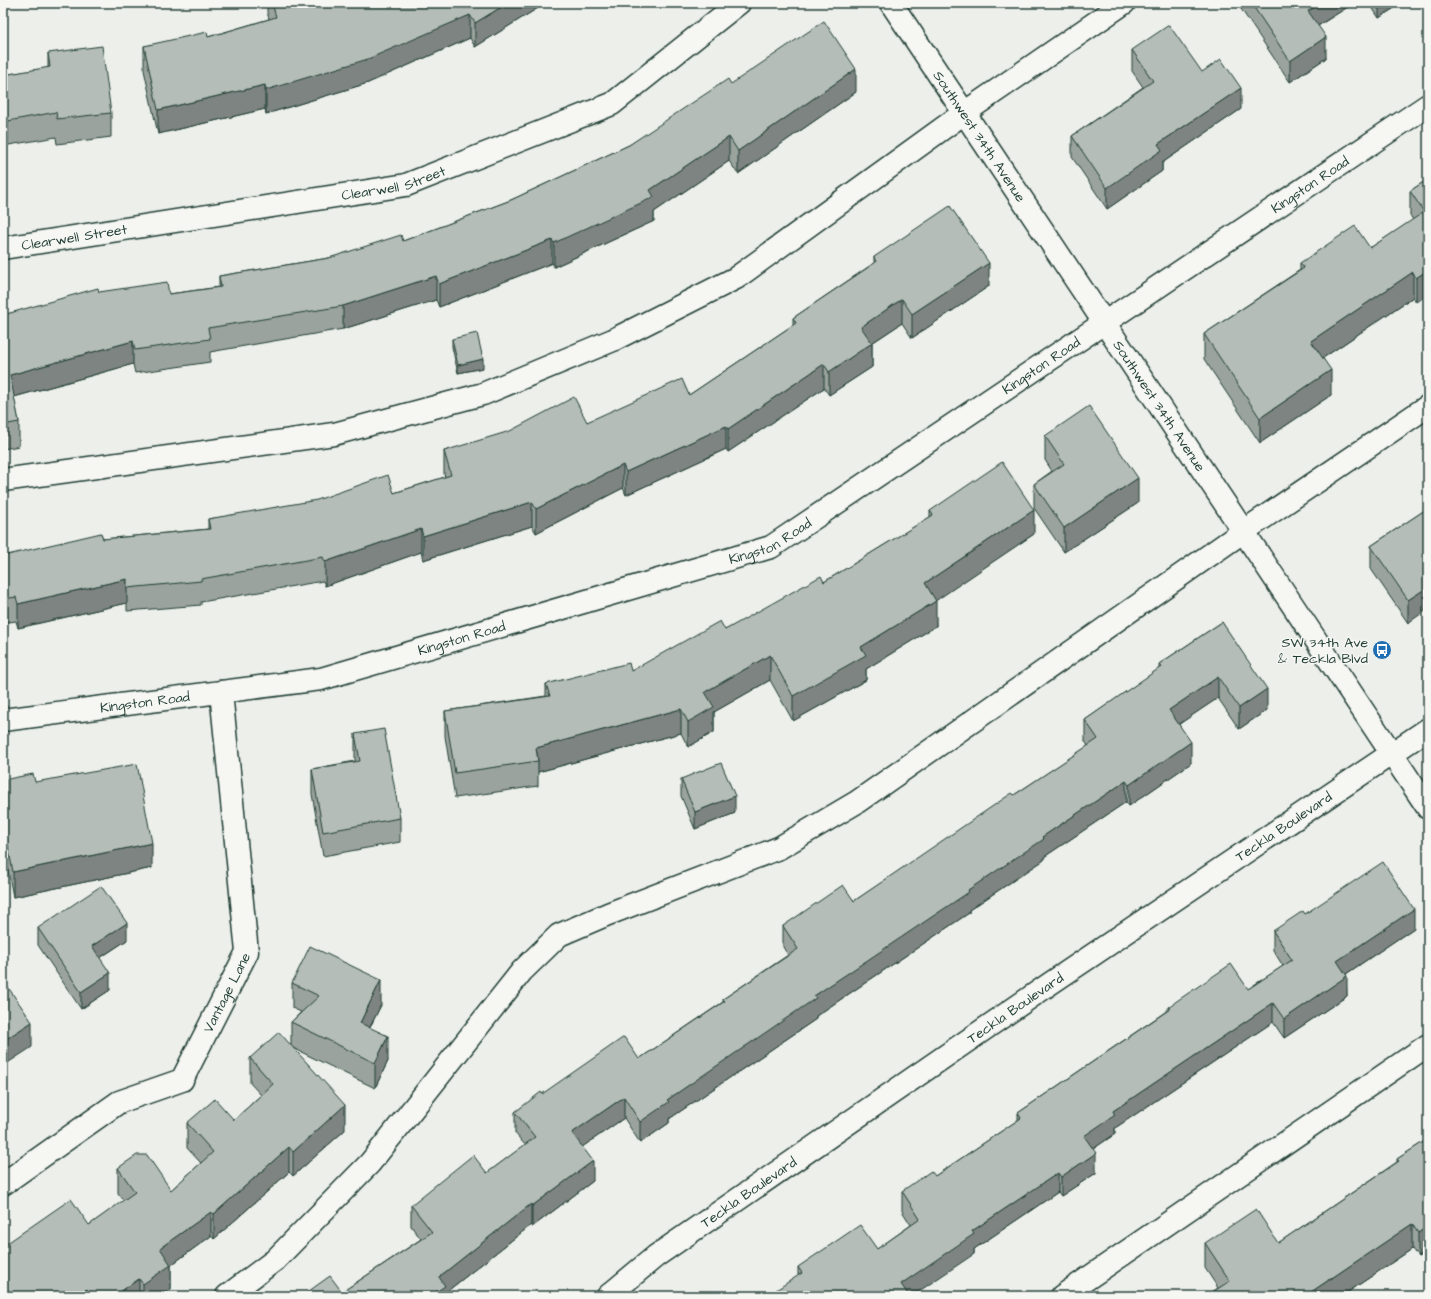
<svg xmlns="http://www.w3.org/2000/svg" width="1431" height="1299" font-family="'Architects Daughter',sans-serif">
	<rect width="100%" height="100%" fill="#edefea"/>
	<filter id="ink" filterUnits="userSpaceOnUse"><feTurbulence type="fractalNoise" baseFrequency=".025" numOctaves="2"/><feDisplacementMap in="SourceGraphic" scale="8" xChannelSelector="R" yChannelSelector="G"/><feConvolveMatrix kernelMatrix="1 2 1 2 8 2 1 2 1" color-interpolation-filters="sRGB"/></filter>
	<g filter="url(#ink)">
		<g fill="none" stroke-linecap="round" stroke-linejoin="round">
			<defs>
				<g id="minor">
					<path id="s1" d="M 3,248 L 406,185 L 612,104 L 739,3"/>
					<path d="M 3,480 L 334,434 L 483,394 L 613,340 L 736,278 L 964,113 L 1124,3"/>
					<path id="s2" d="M 3,720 L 321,679 L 771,547 L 1428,105"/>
					<path id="s3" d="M 3,1184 L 119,1102 L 182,1080 L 247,952 L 221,692"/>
					<path d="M 227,1296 L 275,1260 L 370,1163 L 522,971 L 559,935 L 608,914 L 779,848 L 857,802 L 1244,531 L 1428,406"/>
					<path d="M 1062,1296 L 1428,1045"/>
				</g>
				<g id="major">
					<path id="s4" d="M 891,3 L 1428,808"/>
					<path id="s5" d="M 608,1296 L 656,1256 L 1051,983 L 1428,729"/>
				</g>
			</defs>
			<use href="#minor" stroke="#1f3d34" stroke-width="25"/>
			<use href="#major" stroke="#1f3d34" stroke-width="25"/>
			<use href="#minor" stroke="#f6f6f2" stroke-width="22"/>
			<use href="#major" stroke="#f6f6f2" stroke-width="22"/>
		</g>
		<path fill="#9ba39e" stroke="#1f3d34" d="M 267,3 L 546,3 L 475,47 L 470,38 L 368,83 L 266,114 L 265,109 L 158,134 L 144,70 L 144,46 L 208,37 L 269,19 L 267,12 Z
			M 1237,3 L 1354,3 L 1318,26 L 1326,58 L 1290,82 Z
			M 1369,3 L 1402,3 L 1379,18 Z
			M 1132,50 L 1202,72 L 1241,109 L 1162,163 L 1162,171 L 1107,209 L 1072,157 L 1072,136 L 1143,87 L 1132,71 Z
			M 48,53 L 111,113 L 111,137 L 57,144 L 56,137 L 3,146 L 3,75 L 48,68 Z
			M 731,84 L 856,92 L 738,174 L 729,161 L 654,212 L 654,221 L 554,267 L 552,263 L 439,307 L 436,300 L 343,329 L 210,352 L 210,362 L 135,373 L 133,364 L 14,397 L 19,422 L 19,446 L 3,449 L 3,315 L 99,292 L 169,294 L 219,287 L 219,276 L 329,258 L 403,241 L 511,200 L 629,145 Z
			M 1428,179 L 1416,302 L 1413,297 L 1323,358 L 1331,395 L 1260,443 L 1204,359 L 1204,334 L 1300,270 L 1300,263 L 1370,248 L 1413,220 L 1410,215 L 1410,191 Z
			M 874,257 L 989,286 L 912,338 L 902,323 L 872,343 L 872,367 L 829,395 L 824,388 L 728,452 L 726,449 L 626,495 L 623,488 L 536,533 L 532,526 L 423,560 L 421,552 L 325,586 L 323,581 L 201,602 L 201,605 L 127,611 L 127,603 L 18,628 L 16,621 L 3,623 L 3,556 L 103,539 L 208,529 L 208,519 L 394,493 L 445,477 L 444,474 L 444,451 L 587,422 L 689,395 L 793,325 L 793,318 L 874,263 Z
			M 452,339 L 483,368 L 458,373 L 452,347 Z
			M 1045,436 L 1138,503 L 1064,552 L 1034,508 L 1034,484 L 1052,471 L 1045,460 Z
			M 1428,508 L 1408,623 L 1371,569 L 1371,546 Z
			M 930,511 L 1034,534 L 935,600 L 936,626 L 866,669 L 866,680 L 793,721 L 770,680 L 714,712 L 714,732 L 688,747 L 681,733 L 538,772 L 538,786 L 455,798 L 445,736 L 445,711 L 546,696 L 546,684 L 631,671 L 725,630 L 824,582 L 930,517 Z
			M 1222,622 L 1267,710 L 1239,729 L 1218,698 L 1179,724 L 1191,763 L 1129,806 L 1126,802 L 1044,857 L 1044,860 L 969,910 L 969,913 L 816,1016 L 816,1019 L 669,1119 L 669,1123 L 640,1143 L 624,1118 L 582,1147 L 593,1181 L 532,1227 L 531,1225 L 445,1293 L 445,1296 L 342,1292 L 421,1239 L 411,1226 L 411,1205 L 487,1173 L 525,1145 L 515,1133 L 515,1112 L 542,1094 L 639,1059 L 723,1002 L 723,999 L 788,955 L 783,947 L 783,926 L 854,901 L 1014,795 L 1088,746 L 1085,741 L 1085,720 L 1159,669 L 1159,664 Z
			M 355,734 L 400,818 L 400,842 L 323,856 L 312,794 L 312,769 L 355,761 Z
			M 681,779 L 735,813 L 695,829 L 681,796 Z
			M 3,780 L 35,782 L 152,868 L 13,897 L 6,860 L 3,861 Z
			M 1305,914 L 1414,928 L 1346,974 L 1347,996 L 1284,1038 L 1273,1022 L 1115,1128 L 1115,1134 L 1093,1149 L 1096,1173 L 1061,1196 L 1058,1192 L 974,1249 L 974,1254 L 798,1275 L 798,1267 L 877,1249 L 911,1225 L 902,1211 L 902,1191 L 935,1176 L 1018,1120 L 1018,1113 L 1168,1010 L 1168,1007 L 1248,989 L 1283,966 L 1273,950 L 1273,931 Z
			M 38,928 L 127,940 L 100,958 L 110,990 L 81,1009 L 38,945 Z
			M 292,983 L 381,1005 L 370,1027 L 388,1061 L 375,1088 L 293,1048 L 345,1130 L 293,1176 L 289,1172 L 214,1239 L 211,1236 L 171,1265 L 171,1289 L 161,1296 L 3,1296 L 89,1225 L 124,1201 L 118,1193 L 118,1168 L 171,1190 L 201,1163 L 187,1148 L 187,1123 L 234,1120 L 261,1095 L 250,1083 L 250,1058 L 291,1045 L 291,1022 L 301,1012 L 292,1008 Z
			M 1428,1139 L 1428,1251 L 1418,1257 L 1412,1249 L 1342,1296 L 1206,1296 L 1218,1288 L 1205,1268 L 1205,1243 L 1278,1243 L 1397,1162 L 1397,1159 Z"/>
		<path fill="#7e8481" stroke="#1f3d34" d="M 508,3 L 546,3 L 475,47 L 475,23 Z
			M 1322,3 L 1354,3 L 1308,32 L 1308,11 Z
			M 1379,3 L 1402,3 L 1379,18 Z
			M 470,15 L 470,38 L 368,83 L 266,114 L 266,90 Z
			M 1326,37 L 1326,58 L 1290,82 L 1290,61 Z
			M 856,69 L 856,92 L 738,174 L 738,151 Z
			M 265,85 L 265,109 L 158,134 L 158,110 Z
			M 1241,88 L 1241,109 L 1162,163 L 1162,171 L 1107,209 L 1107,188 L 1158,144 Z
			M 729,137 L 729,161 L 654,212 L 654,221 L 554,267 L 554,243 L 650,190 Z
			M 552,240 L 552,263 L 439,307 L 439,284 Z
			M 989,263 L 989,286 L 912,338 L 912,314 Z
			M 1428,270 L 1428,295 L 1416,302 L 1416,278 Z
			M 1413,272 L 1413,297 L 1311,366 L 1311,341 Z
			M 436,276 L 436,300 L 343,329 L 343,306 Z
			M 902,299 L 902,323 L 861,350 L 861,327 Z
			M 133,341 L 133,364 L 10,398 L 10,375 Z
			M 872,343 L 872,367 L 829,395 L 829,372 Z
			M 483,359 L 483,368 L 458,373 L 458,365 Z
			M 824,364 L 824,388 L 728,452 L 728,429 Z
			M 1331,370 L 1331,395 L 1260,443 L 1260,418 Z
			M 726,426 L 726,449 L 626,495 L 626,472 Z
			M 623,465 L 623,488 L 536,533 L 536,509 Z
			M 1138,478 L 1138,503 L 1064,552 L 1064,528 Z
			M 532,502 L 532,526 L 423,560 L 423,536 Z
			M 1034,510 L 1034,534 L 925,608 L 925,583 Z
			M 421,529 L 421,552 L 325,586 L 325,562 Z
			M 127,579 L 127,603 L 18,628 L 18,604 Z
			M 1428,587 L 1428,609 L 1408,623 L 1408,600 Z
			M 936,601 L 936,626 L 866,669 L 866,680 L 793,721 L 793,696 L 861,647 Z
			M 770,655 L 770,680 L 714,712 L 714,732 L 688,747 L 688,722 L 705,692 Z
			M 1218,677 L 1218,698 L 1169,731 L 1169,710 Z
			M 1267,689 L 1267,710 L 1239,729 L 1239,708 Z
			M 681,709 L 681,733 L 538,772 L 538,761 L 536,748 Z
			M 1191,742 L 1191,763 L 1129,806 L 1129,785 Z
			M 1126,781 L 1126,802 L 1044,857 L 1044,860 L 969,910 L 969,913 L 816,1016 L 816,1019 L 669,1119 L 669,1123 L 640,1143 L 640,1122 L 667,1100 L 814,996 L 968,890 L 1042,837 Z
			M 735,796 L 735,813 L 695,829 L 695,812 Z
			M 152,843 L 152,868 L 13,897 L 13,872 Z
			M 1414,909 L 1414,928 L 1337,980 L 1337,961 Z
			M 127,923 L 127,940 L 92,963 L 92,946 Z
			M 110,973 L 110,990 L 81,1009 L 81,992 Z
			M 1347,976 L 1347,996 L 1284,1038 L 1284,1019 Z
			M 381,980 L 381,1005 L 360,1047 L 360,1023 Z
			M 1273,1003 L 1273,1022 L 1115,1128 L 1115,1134 L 1084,1155 L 1084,1136 L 1113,1111 Z
			M 32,1022 L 32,1047 L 3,1066 L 3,1041 Z
			M 388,1036 L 388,1061 L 375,1088 L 375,1063 Z
			M 624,1097 L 624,1118 L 572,1154 L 572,1133 Z
			M 345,1105 L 345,1130 L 293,1176 L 293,1152 Z
			M 289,1147 L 289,1172 L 214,1239 L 214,1214 Z
			M 1096,1153 L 1096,1173 L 1061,1196 L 1061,1177 Z
			M 593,1161 L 593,1181 L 532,1227 L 532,1206 Z
			M 1058,1173 L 1058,1192 L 974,1249 L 974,1254 L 912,1296 L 901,1296 L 901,1284 L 972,1231 Z
			M 531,1204 L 531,1225 L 445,1293 L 445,1296 L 430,1296 L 439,1277 Z
			M 211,1212 L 211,1236 L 171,1265 L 171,1289 L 161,1296 L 143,1296 L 143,1284 L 160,1248 Z
			M 1412,1224 L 1412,1249 L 1342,1296 L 1311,1296 L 1311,1292 Z
			M 1428,1226 L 1428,1251 L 1418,1257 L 1418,1233 Z
			M 139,1279 L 139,1296 L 114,1296 Z
			M 87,1289 L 87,1296 L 76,1296 Z"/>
		<path fill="#b4bdb8" stroke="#1f3d34" d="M 272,3 L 508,3 L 475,23 L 470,15 L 368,59 L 266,90 L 265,85 L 158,110 L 144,46 L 207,32 L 208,37 L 276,17 Z
			M 1251,3 L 1322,3 L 1308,11 L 1326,37 L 1290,61 Z
			M 824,21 L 856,69 L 738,151 L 729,137 L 650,190 L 654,197 L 554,243 L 552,240 L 439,284 L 436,276 L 343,306 L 208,328 L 210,339 L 135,350 L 133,341 L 10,375 L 19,422 L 3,425 L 3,315 L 98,288 L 99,292 L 167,282 L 169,294 L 221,287 L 219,276 L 329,258 L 401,235 L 403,241 L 511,200 L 629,145 L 728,79 L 731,84 Z
			M 1169,25 L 1202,72 L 1221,59 L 1241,88 L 1158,144 L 1162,150 L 1107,188 L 1072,136 L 1153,81 L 1132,50 Z
			M 102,46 L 111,113 L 57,119 L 56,112 L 3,122 L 3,75 L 50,67 L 48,53 Z
			M 1428,179 L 1428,270 L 1416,278 L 1413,272 L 1311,341 L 1331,370 L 1260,418 L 1204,334 L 1304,268 L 1300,263 L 1355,226 L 1370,248 L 1424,212 L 1410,191 Z
			M 950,206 L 989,263 L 912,314 L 902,299 L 861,327 L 872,343 L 829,372 L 824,364 L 728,429 L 726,426 L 626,472 L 623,465 L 536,509 L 532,502 L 423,536 L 421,529 L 325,562 L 323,557 L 201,579 L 201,581 L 127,588 L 127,579 L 18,604 L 16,597 L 3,599 L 3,556 L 101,533 L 103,539 L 210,529 L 208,519 L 317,500 L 388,475 L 394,493 L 451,475 L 444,451 L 510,431 L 574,397 L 587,422 L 682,379 L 689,395 L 796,323 L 793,318 L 876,262 L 874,257 Z
			M 477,333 L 483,359 L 458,365 L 452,339 Z
			M 1089,406 L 1138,478 L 1064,528 L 1034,484 L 1064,464 L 1045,436 Z
			M 1002,462 L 1034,510 L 925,583 L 936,601 L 861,647 L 866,655 L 793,696 L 770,655 L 705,692 L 714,707 L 688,722 L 681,709 L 536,748 L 538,761 L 455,773 L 445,711 L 550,696 L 546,684 L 629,663 L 631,671 L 720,621 L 725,630 L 821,576 L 824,582 L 933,515 L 930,511 Z
			M 1428,508 L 1428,587 L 1408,600 L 1371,546 Z
			M 1222,622 L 1267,689 L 1239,708 L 1218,677 L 1169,710 L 1191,742 L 1129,785 L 1126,781 L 1042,837 L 1044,839 L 968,890 L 969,892 L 814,996 L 816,998 L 667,1100 L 669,1102 L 640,1122 L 624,1097 L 572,1133 L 593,1161 L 532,1206 L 531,1204 L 439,1277 L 445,1286 L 430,1296 L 302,1296 L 330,1276 L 342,1292 L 432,1232 L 411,1205 L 473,1155 L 487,1173 L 535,1137 L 515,1112 L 541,1092 L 542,1094 L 624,1037 L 639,1059 L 725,1001 L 723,999 L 798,949 L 783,926 L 843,885 L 854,901 L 1012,793 L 1014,795 L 1098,739 L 1085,720 L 1161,667 L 1159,664 Z
			M 384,729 L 400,818 L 323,832 L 312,769 L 360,761 L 355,734 Z
			M 721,763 L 735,796 L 695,812 L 681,779 Z
			M 137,764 L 152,843 L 13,872 L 6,835 L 3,836 L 3,780 L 33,774 L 35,782 Z
			M 1383,862 L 1414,909 L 1337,961 L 1347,976 L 1284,1019 L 1273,1003 L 1113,1111 L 1115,1115 L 1084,1136 L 1096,1153 L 1061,1177 L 1058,1173 L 972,1231 L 974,1234 L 901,1284 L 909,1296 L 767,1296 L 802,1273 L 798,1267 L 860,1225 L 877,1249 L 920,1219 L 902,1191 L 931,1171 L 935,1176 L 1021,1118 L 1018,1113 L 1170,1009 L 1168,1007 L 1231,964 L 1248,989 L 1292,960 L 1273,931 L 1303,911 L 1305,914 Z
			M 101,886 L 127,923 L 92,946 L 110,973 L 81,992 L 38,928 Z
			M 310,946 L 381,980 L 360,1023 L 388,1036 L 375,1063 L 291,1022 L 319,996 L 292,983 Z
			M 3,980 L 32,1022 L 3,1041 Z
			M 279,1032 L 345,1105 L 293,1152 L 289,1147 L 214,1214 L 211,1212 L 160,1248 L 171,1265 L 143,1284 L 139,1279 L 114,1296 L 92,1296 L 87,1289 L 76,1296 L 3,1296 L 3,1246 L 71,1199 L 89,1225 L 135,1192 L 118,1168 L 137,1155 L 147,1155 L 171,1190 L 213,1152 L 187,1123 L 215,1099 L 234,1120 L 273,1084 L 250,1058 Z
			M 1428,1139 L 1428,1226 L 1418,1233 L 1412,1224 L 1311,1292 L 1314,1296 L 1264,1296 L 1264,1295 L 1263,1296 L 1206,1296 L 1230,1281 L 1205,1243 L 1256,1209 L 1278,1243 L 1399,1161 L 1397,1159 Z"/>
	</g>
	<defs>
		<symbol id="bus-disc" viewBox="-11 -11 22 22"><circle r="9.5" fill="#1f6fb2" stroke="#f6f6f2"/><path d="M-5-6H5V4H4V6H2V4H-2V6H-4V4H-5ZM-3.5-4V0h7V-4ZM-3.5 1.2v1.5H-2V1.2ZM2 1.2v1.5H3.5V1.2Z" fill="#fff"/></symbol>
	</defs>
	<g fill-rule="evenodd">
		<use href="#bus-disc" x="1371" y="639" width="22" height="22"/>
	</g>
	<g text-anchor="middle" stroke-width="3" stroke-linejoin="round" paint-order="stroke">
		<g font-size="14" fill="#1f3d34" stroke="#f6f6f2">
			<text dy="5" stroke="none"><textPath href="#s4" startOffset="160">Southwest 34th Avenue</textPath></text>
			<text dy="5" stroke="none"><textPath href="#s1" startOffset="396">Clearwell Street</textPath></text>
			<text dy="5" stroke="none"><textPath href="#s2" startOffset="1439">Kingston Road</textPath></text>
			<text dy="5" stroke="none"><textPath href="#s1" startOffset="72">Clearwell Street</textPath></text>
			<text dy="5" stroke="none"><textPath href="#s2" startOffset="1115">Kingston Road</textPath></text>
			<text dy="5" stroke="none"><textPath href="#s4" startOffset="484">Southwest 34th Avenue</textPath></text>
			<text dy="5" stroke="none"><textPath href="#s2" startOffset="791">Kingston Road</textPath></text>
			<text dy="5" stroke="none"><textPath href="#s2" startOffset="467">Kingston Road</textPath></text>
			<text dy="5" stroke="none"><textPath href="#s2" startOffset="143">Kingston Road</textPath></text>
			<text dy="5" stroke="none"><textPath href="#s5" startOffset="823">Teckla Boulevard</textPath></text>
			<text dy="5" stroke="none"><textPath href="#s3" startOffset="307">Vantage Lane</textPath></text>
			<text dy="5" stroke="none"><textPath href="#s5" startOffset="499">Teckla Boulevard</textPath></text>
			<text dy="5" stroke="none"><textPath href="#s5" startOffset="175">Teckla Boulevard</textPath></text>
		</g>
		<g font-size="14" fill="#1f3d34" stroke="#f6f6f2" text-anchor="end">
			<text x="1368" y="647">SW 34th Ave<tspan x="1368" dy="16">&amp; Teckla Blvd</tspan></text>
		</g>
	</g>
	<rect width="1431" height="1299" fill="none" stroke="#f6f6f2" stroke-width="16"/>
	<rect x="8" y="8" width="1415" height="1283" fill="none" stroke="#1f3d34" stroke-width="1.5" filter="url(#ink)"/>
</svg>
